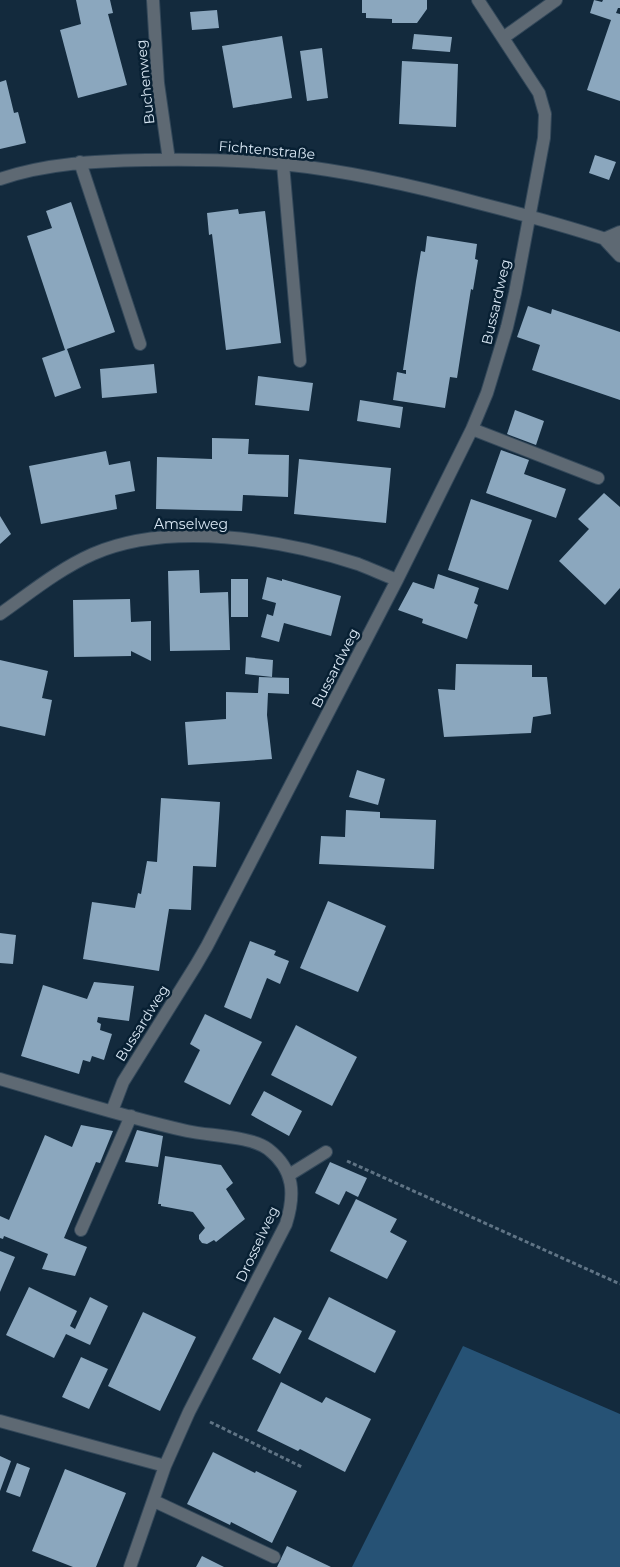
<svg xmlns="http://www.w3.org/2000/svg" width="620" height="1567" font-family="Montserrat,sans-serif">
	<rect width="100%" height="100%" fill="#132a3d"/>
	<path fill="#265275" d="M 463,1346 L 620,1414 L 620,1567 L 352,1567 Z"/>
	<path fill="#8ba7be" d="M 76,0 L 110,0 L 113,13 L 108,14 L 127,85 L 78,98 L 60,30 L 81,24 Z
		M 362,0 L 427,0 L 427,9 L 417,23 L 392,23 L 392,19 L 366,18 L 366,13 L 362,13 Z
		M 594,0 L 602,2 L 603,0 L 620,0 L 620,8 L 618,8 L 616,13 L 620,14 L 620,101 L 587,90 L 611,20 L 590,13 Z
		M 217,10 L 219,28 L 192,30 L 190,12 Z
		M 414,34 L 452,37 L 450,52 L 412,49 Z
		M 282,36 L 292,98 L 233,108 L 222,46 Z
		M 322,48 L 328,98 L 307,101 L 300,51 Z
		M 402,61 L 458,64 L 456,127 L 399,124 Z
		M 6,80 L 14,113 L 18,112 L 26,143 L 0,149 L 0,82 Z
		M 595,155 L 616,162 L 609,180 L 589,173 Z
		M 71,202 L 115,332 L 67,349 L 81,388 L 55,397 L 42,358 L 65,350 L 27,236 L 52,228 L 46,211 Z
		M 238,209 L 239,214 L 265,211 L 281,343 L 226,350 L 212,234 L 209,235 L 207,213 Z
		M 427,236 L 477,244 L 475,259 L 478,260 L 473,290 L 471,289 L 457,378 L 450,377 L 445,408 L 393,400 L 397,372 L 406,374 L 406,370 L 403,370 L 416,281 L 421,251 L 425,252 Z
		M 528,306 L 551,314 L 552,309 L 620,332 L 620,400 L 532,370 L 540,345 L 517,337 Z
		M 154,364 L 157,393 L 102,398 L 100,369 Z
		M 258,376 L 313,383 L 309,411 L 255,405 Z
		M 360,400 L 403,407 L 400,428 L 357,421 Z
		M 515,410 L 544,421 L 536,445 L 507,434 Z
		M 212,438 L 249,439 L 248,454 L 289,455 L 288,497 L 243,495 L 242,511 L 156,509 L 157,457 L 212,459 Z
		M 501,450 L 529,460 L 524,474 L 566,489 L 556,518 L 486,493 Z
		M 106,451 L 109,465 L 130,461 L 135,491 L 115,495 L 117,509 L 41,524 L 29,466 Z
		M 299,459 L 391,468 L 386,523 L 294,514 Z
		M 604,493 L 620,507 L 620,588 L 605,605 L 559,561 L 589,529 L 578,519 Z
		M 471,499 L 532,520 L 508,590 L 448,570 Z
		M 0,516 L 11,534 L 0,544 Z
		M 199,570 L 200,593 L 228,592 L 230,650 L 170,651 L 168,571 Z
		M 438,574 L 479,588 L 474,603 L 478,605 L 467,639 L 422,623 L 423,619 L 398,610 L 413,582 L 434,589 Z
		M 267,577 L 282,581 L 282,579 L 341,596 L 331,636 L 284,623 L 279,642 L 261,637 L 267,614 L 273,616 L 276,603 L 262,599 Z
		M 231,579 L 248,579 L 248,617 L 231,617 Z
		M 130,599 L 131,622 L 151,621 L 151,661 L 131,651 L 131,656 L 74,657 L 73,600 Z
		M 246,657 L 273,660 L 272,677 L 245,674 Z
		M 0,660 L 48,671 L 42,698 L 52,700 L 45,736 L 0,726 Z
		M 456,664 L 532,665 L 532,677 L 547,677 L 551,714 L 533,717 L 531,733 L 444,737 L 438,689 L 455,690 Z
		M 259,677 L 289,678 L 289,694 L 268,693 L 267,715 L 272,759 L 188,765 L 185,722 L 226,719 L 226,692 L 258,693 Z
		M 357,770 L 385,779 L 378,805 L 349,797 Z
		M 161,798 L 220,802 L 216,867 L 193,866 L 191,910 L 169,909 L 159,971 L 83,959 L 92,902 L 135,908 L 138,893 L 141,894 L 147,861 L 157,862 Z
		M 346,810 L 380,812 L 380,818 L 436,820 L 434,869 L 319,864 L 321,836 L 345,837 Z
		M 328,901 L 386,926 L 358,992 L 300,968 Z
		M 0,933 L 16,935 L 13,964 L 0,963 Z
		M 250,941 L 276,951 L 274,955 L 289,961 L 280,984 L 267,978 L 251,1019 L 224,1007 Z
		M 94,982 L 134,986 L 129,1021 L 98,1017 L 97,1022 L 101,1024 L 100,1030 L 112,1034 L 104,1060 L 92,1056 L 90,1062 L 83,1060 L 79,1074 L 21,1056 L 43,985 L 87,999 Z
		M 205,1014 L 262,1042 L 230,1105 L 184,1082 L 200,1050 L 190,1044 Z
		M 296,1025 L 357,1057 L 332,1106 L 271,1075 Z
		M 264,1091 L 302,1111 L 289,1136 L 251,1115 Z
		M 81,1125 L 113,1131 L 100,1163 L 96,1162 L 64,1238 L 87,1247 L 75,1276 L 42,1269 L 48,1254 L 4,1236 L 3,1239 L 0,1238 L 0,1216 L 9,1220 L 45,1135 L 72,1147 Z
		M 137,1130 L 163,1136 L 158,1167 L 125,1162 Z
		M 165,1156 L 221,1165 L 233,1183 L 226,1189 L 245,1219 L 216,1242 L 214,1240 L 207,1244 L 202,1243 L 199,1239 L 199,1235 L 205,1228 L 193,1212 L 161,1206 L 161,1204 L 158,1204 Z
		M 330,1162 L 367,1178 L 358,1197 L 346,1191 L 339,1205 L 315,1193 Z
		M 356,1199 L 397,1219 L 390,1232 L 407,1241 L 387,1279 L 330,1251 Z
		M 0,1251 L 15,1257 L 0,1292 Z
		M 29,1287 L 77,1311 L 70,1326 L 75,1329 L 90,1297 L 108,1306 L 90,1345 L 66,1334 L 54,1358 L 6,1335 Z
		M 329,1297 L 396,1331 L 375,1373 L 308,1339 Z
		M 143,1312 L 196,1337 L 160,1411 L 108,1386 Z
		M 274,1317 L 302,1331 L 280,1374 L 252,1359 Z
		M 81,1357 L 108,1369 L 89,1409 L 62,1397 Z
		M 281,1382 L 322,1403 L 326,1397 L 371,1419 L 345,1472 L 300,1449 L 298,1451 L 257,1431 Z
		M 213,1452 L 255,1473 L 256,1471 L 297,1491 L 272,1543 L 231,1522 L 230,1525 L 187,1504 Z
		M 0,1456 L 11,1461 L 0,1491 Z
		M 17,1463 L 30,1468 L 20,1497 L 6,1492 Z
		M 65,1469 L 126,1493 L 96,1567 L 73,1567 L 32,1551 Z
		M 287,1546 L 331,1567 L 277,1567 Z
		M 202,1556 L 224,1567 L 196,1567 Z"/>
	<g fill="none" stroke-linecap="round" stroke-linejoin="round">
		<defs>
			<path id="minor" d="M 153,0 L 158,83 L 169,160
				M 503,38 L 556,0
				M 80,162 L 140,344
				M 283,164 L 300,361
				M 0,179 C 48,163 96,161 146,160 C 191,159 237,160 282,164 C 350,171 416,186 482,204 C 529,216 575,228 620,244
				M 604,239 L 620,232
				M 606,241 L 620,256
				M 472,429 L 598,478
				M 0,614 C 30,593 59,569 93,554 C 169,521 281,539 358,564 C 371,569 384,575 397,580
				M 0,1079 C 62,1097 124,1117 187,1131 C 209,1136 251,1136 268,1149 C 295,1170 295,1195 286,1224 L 189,1412 L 165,1466 L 0,1421
				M 112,1111 L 123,1082 L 196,965 L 207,946 L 397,580 L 472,429 L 487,393 L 507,327 L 515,293 L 544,138 L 545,114 L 539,93 L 478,0
				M 289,1175 L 326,1152
				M 81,1230 L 131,1116
				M 154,1501 L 274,1557
				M 130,1567 L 165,1466"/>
		</defs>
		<use href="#minor" stroke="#33485a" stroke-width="14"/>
		<path stroke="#607485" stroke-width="3" stroke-dasharray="4 2.5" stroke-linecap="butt" d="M 347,1161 L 620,1284
			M 210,1422 L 302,1467"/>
		<use href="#minor" stroke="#5e6973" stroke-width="12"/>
	</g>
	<g text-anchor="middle" stroke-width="5" stroke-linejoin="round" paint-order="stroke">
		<g font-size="14" fill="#d9e7f4" stroke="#082033">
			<text transform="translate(145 82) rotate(-96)" y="5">Buchenweg</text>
			<text transform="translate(267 150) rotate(5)" y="5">Fichtenstraße</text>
			<text transform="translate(496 302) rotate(-77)" y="5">Bussardweg</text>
			<text x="191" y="529">Amselweg</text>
			<text transform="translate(335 668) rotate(-63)" y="5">Bussardweg</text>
			<text transform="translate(142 1023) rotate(-58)" y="5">Bussardweg</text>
			<text transform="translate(257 1244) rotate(-65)" y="5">Drosselweg</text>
		</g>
	</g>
</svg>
